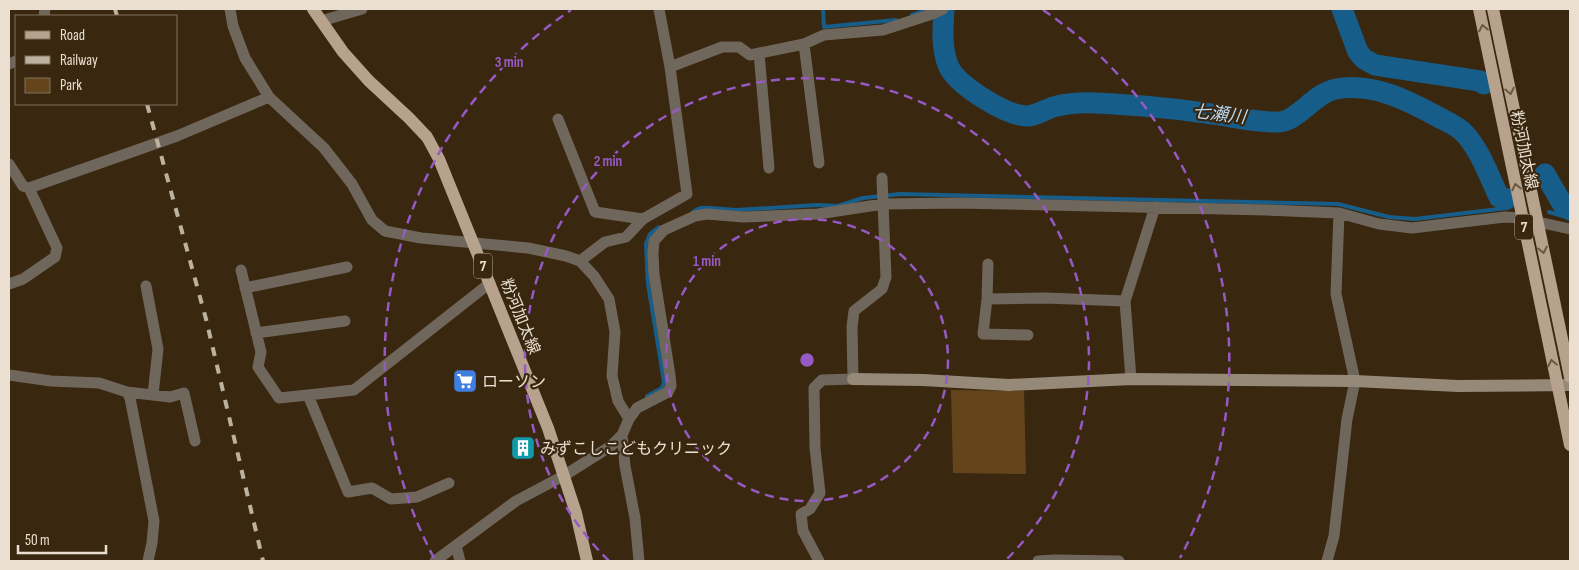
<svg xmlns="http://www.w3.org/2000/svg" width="1579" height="570" font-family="'Sofia Sans Condensed','Noto Sans JP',sans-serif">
	<rect width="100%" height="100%" fill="#392710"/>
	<path fill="#64451b" d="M 951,390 L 1024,391 L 1026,474 L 953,473 Z"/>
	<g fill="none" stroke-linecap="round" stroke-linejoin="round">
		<path stroke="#175d8a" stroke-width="4" d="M 823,9 L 824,27 L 896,20
			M 912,15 L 927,10
			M 693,212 L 700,208 L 711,208 L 736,210 L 817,205 L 838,206 L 863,198 L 900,194 L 1338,204 L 1389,217 L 1415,219 L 1507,208
			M 1549,212 L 1570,218
			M 647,396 L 662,388 L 664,382 L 648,284 L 646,244 L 650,234 L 659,227"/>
		<path stroke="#175d8a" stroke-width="21" d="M 944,9 C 943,27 941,47 948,65 C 956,85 1004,114 1025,116 C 1035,117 1047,108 1057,106 C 1084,99 1116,105 1143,106 C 1169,108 1194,111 1219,115 C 1238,118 1259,123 1279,122 C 1298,121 1314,93 1336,89 C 1373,82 1409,101 1440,118 C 1448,122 1459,127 1465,134 C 1481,152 1489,176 1499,197 L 1507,199
			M 1342,9 L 1358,52 L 1364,59 L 1375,65 L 1480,81 L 1484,84
			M 1545,174 L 1563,205 L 1570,210"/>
		<path stroke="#70675c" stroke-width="11" d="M 230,9 L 233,26 L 245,58 L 269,97 L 324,148 L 352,184 L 372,220 L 385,231 L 421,238 L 528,248 L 566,256 L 580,261 L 594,276 L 609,299 L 615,332 L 612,376 L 618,401 L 629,419
			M 44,16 L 45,9
			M 321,21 L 362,9
			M 804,44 L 819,163
			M 759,53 L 769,168
			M 9,64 L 16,61
			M 670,67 L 722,47 L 739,47 L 750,55 L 804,44 L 824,35 L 883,30 L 932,14 L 943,9
			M 558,119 L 595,212 L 643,219
			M 9,164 L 23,186 L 29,188 L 57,248 L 55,257 L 23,279 L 9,284
			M 29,188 L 177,136 L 269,97
			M 1538,222 L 1570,229
			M 580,261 L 605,242 L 626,237 L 643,219 L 687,194 L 670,67 L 659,9
			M 988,264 L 987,299 L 983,334 L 1028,335
			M 241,270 L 261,352 L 258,367 L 279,398 L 308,395
			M 146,286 L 158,349 L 153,395
			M 245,288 L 347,267
			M 987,299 L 1045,298 L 1125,301
			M 256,333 L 345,321
			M 9,375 L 51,381 L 99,383 L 127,392 L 130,398 L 154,521 L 152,543 L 148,561
			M 1131,379 L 1125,301 L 1155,207
			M 127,392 L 170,397 L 184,393 L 195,441
			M 622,435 L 625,466 L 635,518 L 639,561
			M 449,483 L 417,497 L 391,499 L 372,488 L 348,492 L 308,395 L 354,390 L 490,283
			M 456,546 L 460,561
			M 435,561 L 516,501 L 565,475 L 611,446 L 622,435 L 629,419 L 637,408 L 668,392 L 671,386 L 670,375 L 654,274 L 653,253 L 654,241 L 664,230 L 695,216 L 707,214 L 743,217 L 818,214 L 883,204 L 960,203 L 1267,210 L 1339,213 L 1379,224 L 1412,228 L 1505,217 L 1522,218
			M 819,561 L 803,531 L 801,514 L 810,509 L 820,493 L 815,448 L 814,388 L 822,380 L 853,379 L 852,327 L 854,311 L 882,289 L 886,277 L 882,178
			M 1038,561 L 1055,560 L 1119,561
			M 1327,561 L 1334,536 L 1347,419 L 1355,381 L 1336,294 L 1339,213"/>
		<path stroke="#978978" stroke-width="12" d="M 853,379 L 923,380 L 1009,385 L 1131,379 L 1355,381 L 1458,386 L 1570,385"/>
		<path stroke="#b6a28d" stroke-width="12" d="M 313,9 L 343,52 L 369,81 L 409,118 L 427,137 L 439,159 L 548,428 L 576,513 L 587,561
			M 1479,9 L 1570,445
			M 1493,9 L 1570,377"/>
		<path stroke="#bdb1a0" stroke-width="4" stroke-dasharray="9 9" stroke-linecap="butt" d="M 115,9 L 117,16
			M 147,104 L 206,319 L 263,561"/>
	</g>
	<defs><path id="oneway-chevron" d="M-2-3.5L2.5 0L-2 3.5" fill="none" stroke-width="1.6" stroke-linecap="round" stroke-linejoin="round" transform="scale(1.25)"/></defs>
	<g stroke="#6b5842">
		<use href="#oneway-chevron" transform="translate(1483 28) rotate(-102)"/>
		<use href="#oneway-chevron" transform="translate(1510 91) rotate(78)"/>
		<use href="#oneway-chevron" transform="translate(1516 187) rotate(-102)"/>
		<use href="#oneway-chevron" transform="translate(1543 250) rotate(78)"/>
		<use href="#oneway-chevron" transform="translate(1552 363) rotate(-102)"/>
	</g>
	<g fill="none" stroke="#9759c4" stroke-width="2.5" stroke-dasharray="9 6">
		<circle cx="807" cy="360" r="141"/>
		<path d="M609 561A282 282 0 1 1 1005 561"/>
		<path d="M434 558A422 422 0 0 1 571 10M1043 10A422 422 0 0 1 1180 558"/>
	</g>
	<defs>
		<symbol id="supermarket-square" viewBox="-11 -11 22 22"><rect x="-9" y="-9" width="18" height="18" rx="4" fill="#3f7fe0" stroke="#392710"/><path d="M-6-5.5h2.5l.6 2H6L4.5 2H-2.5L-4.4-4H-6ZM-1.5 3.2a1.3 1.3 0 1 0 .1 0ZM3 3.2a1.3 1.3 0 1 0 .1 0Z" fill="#fff"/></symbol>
		<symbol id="building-square" viewBox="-11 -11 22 22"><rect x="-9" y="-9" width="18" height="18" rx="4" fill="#0f9aa8" stroke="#392710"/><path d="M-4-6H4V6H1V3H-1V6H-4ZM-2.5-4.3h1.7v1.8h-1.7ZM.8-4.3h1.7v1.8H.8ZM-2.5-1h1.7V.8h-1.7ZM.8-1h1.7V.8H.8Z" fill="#fff"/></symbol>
	</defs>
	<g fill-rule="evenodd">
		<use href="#supermarket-square" x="451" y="367" width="28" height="28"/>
		<use href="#building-square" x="509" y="434" width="28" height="28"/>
	</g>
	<g text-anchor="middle" stroke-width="4.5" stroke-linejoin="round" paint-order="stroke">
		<g fill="#392710" stroke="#b5a897" stroke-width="1">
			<rect x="1515" y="214.5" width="18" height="25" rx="4"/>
			<rect x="474" y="253.5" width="18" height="25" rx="4"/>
		</g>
		<g font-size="15" font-weight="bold" fill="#eadfd1">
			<text x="1524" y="232">7</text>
			<text x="483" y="271">7</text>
		</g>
		<g font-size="16" fill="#eadfd1" stroke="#392710">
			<text transform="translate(1525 150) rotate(78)" y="6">粉河加太線</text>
			<text transform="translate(521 316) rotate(68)" y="6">粉河加太線</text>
		</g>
		<g font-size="16" fill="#eadfd1" stroke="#392710" text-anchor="start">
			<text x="482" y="387">ローソン</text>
			<text x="540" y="454">みずこしこどもクリニック</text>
		</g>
		<g font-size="18" font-style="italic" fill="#b8daf4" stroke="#392710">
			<text transform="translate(1219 114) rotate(7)" y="6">七瀬川</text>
		</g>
	</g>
	<circle cx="807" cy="360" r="8" fill="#9759c4" stroke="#392710" stroke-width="2.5"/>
	<g font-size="15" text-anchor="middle" font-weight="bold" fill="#9759c4" stroke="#392710" stroke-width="4.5" stroke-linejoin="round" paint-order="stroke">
		<text x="509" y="67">3 min</text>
		<text x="608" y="166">2 min</text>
		<text x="707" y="266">1 min</text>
	</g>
	<rect width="1579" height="570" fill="none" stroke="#eadfd1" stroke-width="20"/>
	<rect x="15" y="15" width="162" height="90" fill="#392710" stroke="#80715d"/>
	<rect x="25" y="31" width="25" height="8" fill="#b6a28d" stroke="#80715d"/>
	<text x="60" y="40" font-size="15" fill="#eadfd1">Road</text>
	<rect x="25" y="56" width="25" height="8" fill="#bdb1a0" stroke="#80715d"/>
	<text x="60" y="65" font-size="15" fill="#eadfd1">Railway</text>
	<rect x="25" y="78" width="25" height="15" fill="#64451b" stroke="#80715d"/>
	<text x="60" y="90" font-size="15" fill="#eadfd1">Park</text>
	<path d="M18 545v8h88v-8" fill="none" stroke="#eadfd1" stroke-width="2.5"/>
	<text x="25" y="545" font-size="15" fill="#eadfd1" stroke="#392710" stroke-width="4" paint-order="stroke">50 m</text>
</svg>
